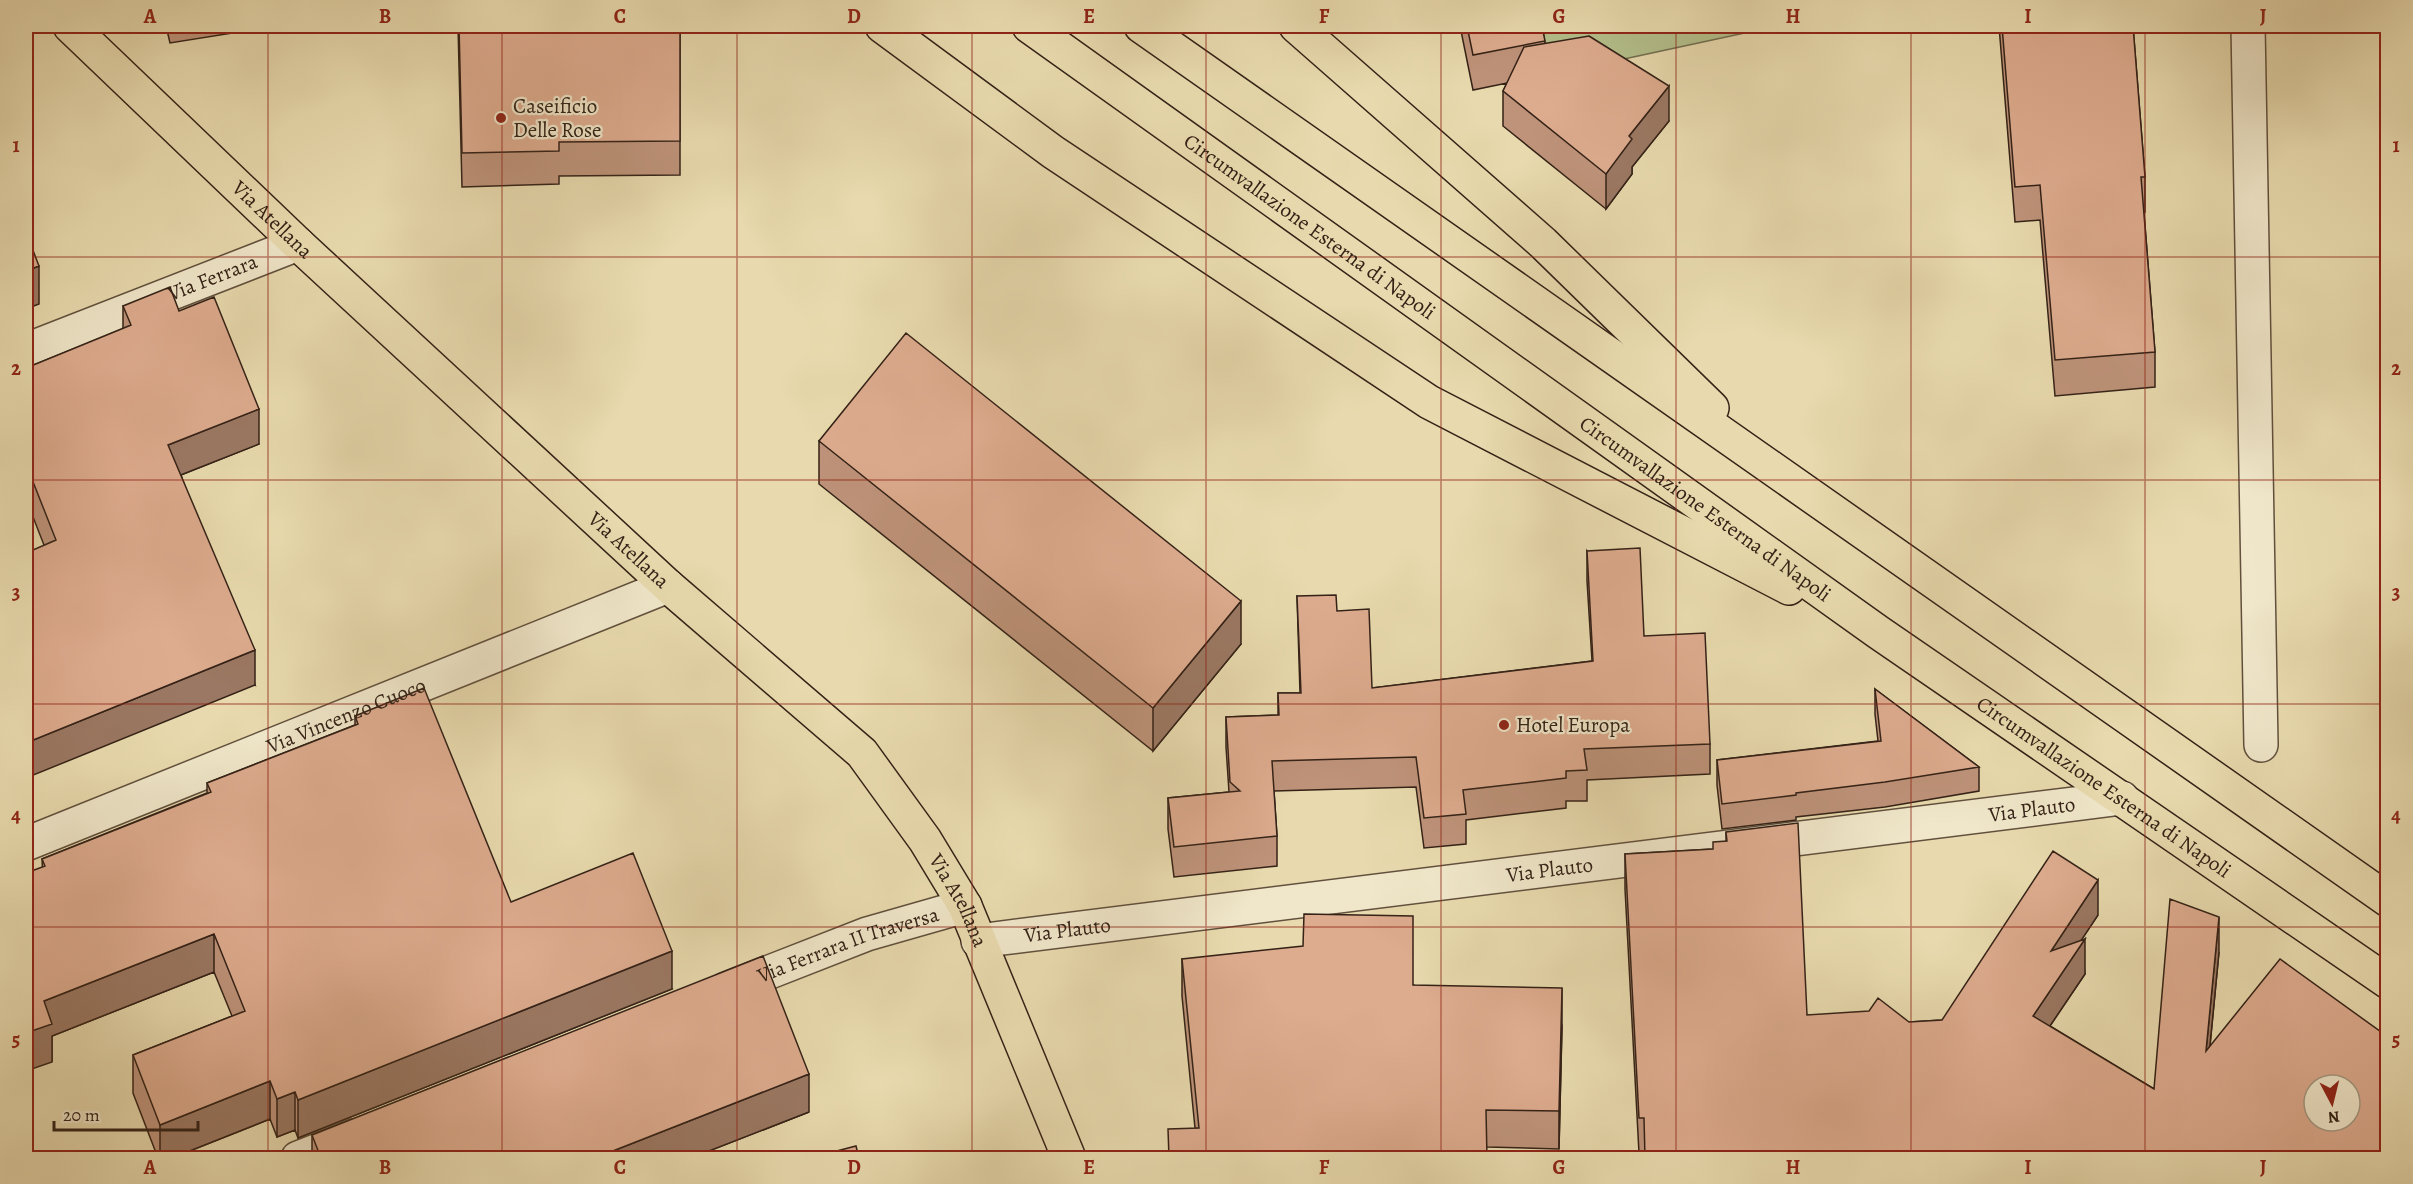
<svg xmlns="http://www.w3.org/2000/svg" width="2413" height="1184" font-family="Alegreya,serif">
	<rect width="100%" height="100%" fill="#e8daae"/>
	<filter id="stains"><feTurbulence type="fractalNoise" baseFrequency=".00333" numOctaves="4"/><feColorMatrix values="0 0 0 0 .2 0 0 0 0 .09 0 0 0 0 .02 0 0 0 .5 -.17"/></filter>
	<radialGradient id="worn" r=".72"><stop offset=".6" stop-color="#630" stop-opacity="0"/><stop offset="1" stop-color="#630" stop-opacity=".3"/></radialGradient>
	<path fill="#b4c08c" stroke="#747152" stroke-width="1.5" d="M 1535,26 L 1777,26 L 1545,76 Z"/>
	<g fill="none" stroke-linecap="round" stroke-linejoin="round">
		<defs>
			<g id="minor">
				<path d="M 2248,26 L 2261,745"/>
				<path id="s1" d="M 26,350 L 298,244"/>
				<path id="s2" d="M 26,844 L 668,586"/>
				<path id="s3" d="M 978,941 L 2122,798"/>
				<path id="s4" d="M 726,989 L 867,934 L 965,906"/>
				<path d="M 298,1158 L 354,1136"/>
			</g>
			<g id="major">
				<path id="s5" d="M 70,26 L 298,244 L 668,586 L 862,753 L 925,840 L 965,906 L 1069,1158"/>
			</g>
			<g id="highway">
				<path d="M 882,26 L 1053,152 L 1429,402 L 1789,588"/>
				<path id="s6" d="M 1029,26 L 1878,632 L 2388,982"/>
				<path d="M 1141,26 L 2388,900"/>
				<path d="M 1296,26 L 1543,243 L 1712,408"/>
			</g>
		</defs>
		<use href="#minor" stroke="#61503d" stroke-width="36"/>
		<use href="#major" stroke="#342217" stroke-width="36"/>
		<use href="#highway" stroke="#342217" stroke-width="36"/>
		<use href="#minor" stroke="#f0e7ca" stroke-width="33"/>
		<use href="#major" stroke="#e8daae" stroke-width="33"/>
		<use href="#highway" stroke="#e8daae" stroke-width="33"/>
	</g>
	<path fill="#be937a" stroke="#342217" stroke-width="1.5" d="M 166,26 L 277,26 L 170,43 Z
		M 458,26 L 680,26 L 680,175 L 559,176 L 559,184 L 462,187 Z
		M 1460,26 L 1542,26 L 1545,43 L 1669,121 L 1632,167 L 1632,174 L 1606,209 L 1503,126 L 1503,91 L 1507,83 L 1473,90 Z
		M 1999,26 L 2133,26 L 2145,177 L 2145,212 L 2144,212 L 2155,352 L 2155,387 L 2055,396 L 2040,220 L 2015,222 Z
		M 123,306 L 179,311 L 259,444 L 181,475 L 255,685 L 44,545 L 26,499 L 26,368 L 123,329 Z
		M 819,441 L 1241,644 L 1153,751 L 819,484 Z
		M 1587,551 L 1644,636 L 1710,744 L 1710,774 L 1587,780 L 1587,801 L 1566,801 L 1566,808 L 1466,820 L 1466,844 L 1424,848 L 1416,787 L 1274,791 L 1277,836 L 1277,866 L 1174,877 L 1168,829 L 1168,798 L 1229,792 L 1226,747 L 1226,717 L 1278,715 L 1278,693 L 1300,693 L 1297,596 L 1337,611 L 1372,688 L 1592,661 L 1587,581 Z
		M 1875,689 L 1979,767 L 1979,791 L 1885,807 L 1796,817 L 1796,820 L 1722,829 L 1717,785 L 1717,760 L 1878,741 L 1875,714 Z
		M 355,716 L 511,902 L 672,989 L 298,1138 L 295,1130 L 277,1137 L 270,1119 L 172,1158 L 158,1158 L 133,1093 L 133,1055 L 232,1016 L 214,972 L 52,1036 L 52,1062 L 42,859 L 207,793 L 207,783 L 355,725 Z
		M 1726,832 L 1807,1015 L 1909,1022 L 1942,1020 L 2098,915 L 2081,940 L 2085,974 L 2050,1026 L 2154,1089 L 2219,952 L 2210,1046 L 2388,1158 L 1644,1158 L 1644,1152 L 1639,1153 L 1625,889 L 1625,854 L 1713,849 L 1726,841 Z
		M 1182,959 L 1413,985 L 1562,1025 L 1559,1149 L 1487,1147 L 1195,1128 L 1182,996 Z
		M 809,1112 L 691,1158 L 312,1158 L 312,1135 Z"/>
	<path fill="#9b7863" stroke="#342217" stroke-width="1.5" d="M 1669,86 L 1669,121 L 1632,167 L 1632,174 L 1606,209 L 1606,174 L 1629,136 Z
		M 39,266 L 39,304 L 26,309 L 26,271 Z
		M 259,409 L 259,444 L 168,480 L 168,445 Z
		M 1241,601 L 1241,644 L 1153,751 L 1153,708 Z
		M 255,650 L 255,685 L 26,778 L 26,743 Z
		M 2098,880 L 2098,915 L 2051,986 L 2051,951 Z
		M 2219,917 L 2219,952 L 2206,1086 L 2206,1051 Z
		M 214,934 L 214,972 L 52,1036 L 52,1062 L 26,1071 L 26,1033 L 44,1001 Z
		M 2085,939 L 2085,974 L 2033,1051 L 2033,1016 Z
		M 672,951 L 672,989 L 298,1138 L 298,1100 Z
		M 1562,988 L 1562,1025 L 1559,1149 L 1559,1111 Z
		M 809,1074 L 809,1112 L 691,1158 L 595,1158 Z
		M 270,1081 L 270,1119 L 172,1158 L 160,1158 L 160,1125 Z
		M 295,1092 L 295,1130 L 277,1137 L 277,1099 Z
		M 1299,1151 L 1299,1158 L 1284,1158 Z"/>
	<path fill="#ddab8e" stroke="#342217" stroke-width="1.5" fill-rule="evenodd" d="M 459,26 L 680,26 L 680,141 L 559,142 L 559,151 L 462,153 Z
		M 1467,26 L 1542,26 L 1545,41 L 1473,55 Z
		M 2002,26 L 2133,26 L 2145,177 L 2141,177 L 2155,352 L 2055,360 L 2040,185 L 2015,187 Z
		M 1589,36 L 1669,86 L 1629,136 L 1632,139 L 1606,174 L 1503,91 L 1524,47 Z
		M 26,232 L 39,266 L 26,271 Z
		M 170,287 L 179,311 L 214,297 L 259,409 L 168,445 L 255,650 L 26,743 L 26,553 L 56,540 L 26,464 L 26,368 L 131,325 L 123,306 Z
		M 906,333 L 1241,601 L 1153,708 L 819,441 Z
		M 1640,548 L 1644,636 L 1705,633 L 1710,744 L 1584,749 L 1587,770 L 1566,771 L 1566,778 L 1463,790 L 1466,814 L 1424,818 L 1416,757 L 1272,761 L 1277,836 L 1174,847 L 1168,798 L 1240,791 L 1230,782 L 1226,717 L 1279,715 L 1278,693 L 1301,693 L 1297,596 L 1336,595 L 1337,611 L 1369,609 L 1372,688 L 1593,661 L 1587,551 Z
		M 424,688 L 511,902 L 633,853 L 672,951 L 298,1100 L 295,1092 L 277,1099 L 270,1081 L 160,1125 L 133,1055 L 245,1011 L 214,934 L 44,1001 L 52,1024 L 26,1033 L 26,873 L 45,866 L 42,859 L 211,792 L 207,783 L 358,724 L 355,716 Z
		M 1875,689 L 1979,767 L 1885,782 L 1796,793 L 1796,795 L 1722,804 L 1717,760 L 1881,741 Z
		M 1798,823 L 1807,1015 L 1869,1011 L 1878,998 L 1909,1022 L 1942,1020 L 2053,851 L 2098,880 L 2051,951 L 2085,939 L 2033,1016 L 2154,1089 L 2170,899 L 2219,917 L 2206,1051 L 2280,959 L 2388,1037 L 2388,1158 L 1645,1158 L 1644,1118 L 1639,1118 L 1625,854 L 1713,849 L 1713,842 L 1727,841 L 1726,832 ZM 2314,1085 L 2350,1085 L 2350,1121 L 2314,1121 Z
		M 1304,914 L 1413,916 L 1413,985 L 1562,988 L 1559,1111 L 1486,1110 L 1487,1158 L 1299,1158 L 1299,1151 L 1284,1158 L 1169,1158 L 1168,1129 L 1199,1128 L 1182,959 L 1303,946 Z
		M 763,956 L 809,1074 L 595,1158 L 321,1158 L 312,1135 Z
		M 856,1146 L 859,1158 L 810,1158 Z"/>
	<path fill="none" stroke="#8f2418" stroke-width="1.5" stroke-opacity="0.55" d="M 268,26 L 268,1158M 502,26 L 502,1158M 737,26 L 737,1158M 972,26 L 972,1158M 1206,26 L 1206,1158M 1441,26 L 1441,1158M 1676,26 L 1676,1158M 1911,26 L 1911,1158M 2145,26 L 2145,1158M 26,257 L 2388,257M 26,480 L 2388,480M 26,704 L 2388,704M 26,927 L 2388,927"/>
	<g fill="#8f2418" stroke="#f0e7ca" stroke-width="2">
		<circle cx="501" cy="118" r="6"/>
		<circle cx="1504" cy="725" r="6"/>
	</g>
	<g text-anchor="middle" stroke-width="4.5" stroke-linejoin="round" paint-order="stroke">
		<g font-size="21" fill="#342217" stroke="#f0e7ca" text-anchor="start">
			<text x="513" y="113">Caseificio<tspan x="513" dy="24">Delle Rose</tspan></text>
			<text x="1516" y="732">Hotel Europa</text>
		</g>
		<g font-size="21" fill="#342217" stroke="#f0e7ca">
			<text dy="7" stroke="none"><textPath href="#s5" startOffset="280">Via Atellana</textPath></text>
			<text dy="7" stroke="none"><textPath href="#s6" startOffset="345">Circumvallazione Esterna di Napoli</textPath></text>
			<text dy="7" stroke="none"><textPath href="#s1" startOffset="200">Via Ferrara</textPath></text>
			<text dy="7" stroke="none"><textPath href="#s6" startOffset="831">Circumvallazione Esterna di Napoli</textPath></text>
			<text dy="7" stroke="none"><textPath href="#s5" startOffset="766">Via Atellana</textPath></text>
			<text dy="7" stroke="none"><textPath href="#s2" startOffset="345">Via Vincenzo Cuoco</textPath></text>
			<text dy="7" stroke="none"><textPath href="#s6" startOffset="1317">Circumvallazione Esterna di Napoli</textPath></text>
			<text dy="7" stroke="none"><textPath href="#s3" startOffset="1062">Via Plauto</textPath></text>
			<text dy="7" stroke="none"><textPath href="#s3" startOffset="576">Via Plauto</textPath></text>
			<text dy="7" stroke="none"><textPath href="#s5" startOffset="1252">Via Atellana</textPath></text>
			<text dy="7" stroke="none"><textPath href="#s3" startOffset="90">Via Plauto</textPath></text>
			<text dy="7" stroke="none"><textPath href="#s4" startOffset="130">Via Ferrara II Traversa</textPath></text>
		</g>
	</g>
	<rect width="2413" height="1184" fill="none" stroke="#e8daae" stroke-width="66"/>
	<g transform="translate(2332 1103) rotate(173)"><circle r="28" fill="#f0e7ca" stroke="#a59882" stroke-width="1.5"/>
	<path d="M0-4.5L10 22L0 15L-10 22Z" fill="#8f2418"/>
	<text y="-9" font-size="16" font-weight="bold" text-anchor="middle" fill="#342217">N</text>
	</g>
	<path d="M54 1121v9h144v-9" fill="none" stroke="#342217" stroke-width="3"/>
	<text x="63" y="1121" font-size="18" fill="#342217" stroke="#f0e7ca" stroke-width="4.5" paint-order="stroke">20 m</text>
	<rect x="33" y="33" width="2347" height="1118" fill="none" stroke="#8f2418" stroke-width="2"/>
	<g font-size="20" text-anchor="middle" font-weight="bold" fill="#8f2418">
		<text x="150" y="23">A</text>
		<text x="385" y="23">B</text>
		<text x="620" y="23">C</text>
		<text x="854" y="23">D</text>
		<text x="1089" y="23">E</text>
		<text x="1324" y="23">F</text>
		<text x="1559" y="23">G</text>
		<text x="1793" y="23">H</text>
		<text x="2028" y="23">I</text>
		<text x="2263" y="23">J</text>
		<text x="16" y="152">1</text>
		<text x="2396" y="152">1</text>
		<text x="16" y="375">2</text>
		<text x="2396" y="375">2</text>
		<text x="16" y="599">3</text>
		<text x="2396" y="599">3</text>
		<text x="16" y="822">4</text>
		<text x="2396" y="822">4</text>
		<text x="16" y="1046">5</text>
		<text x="2396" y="1046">5</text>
		<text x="150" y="1174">A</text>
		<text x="385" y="1174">B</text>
		<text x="620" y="1174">C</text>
		<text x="854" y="1174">D</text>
		<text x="1089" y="1174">E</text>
		<text x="1324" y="1174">F</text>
		<text x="1559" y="1174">G</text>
		<text x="1793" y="1174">H</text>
		<text x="2028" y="1174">I</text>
		<text x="2263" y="1174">J</text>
	</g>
	<rect width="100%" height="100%" filter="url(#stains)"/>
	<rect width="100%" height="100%" fill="url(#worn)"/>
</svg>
